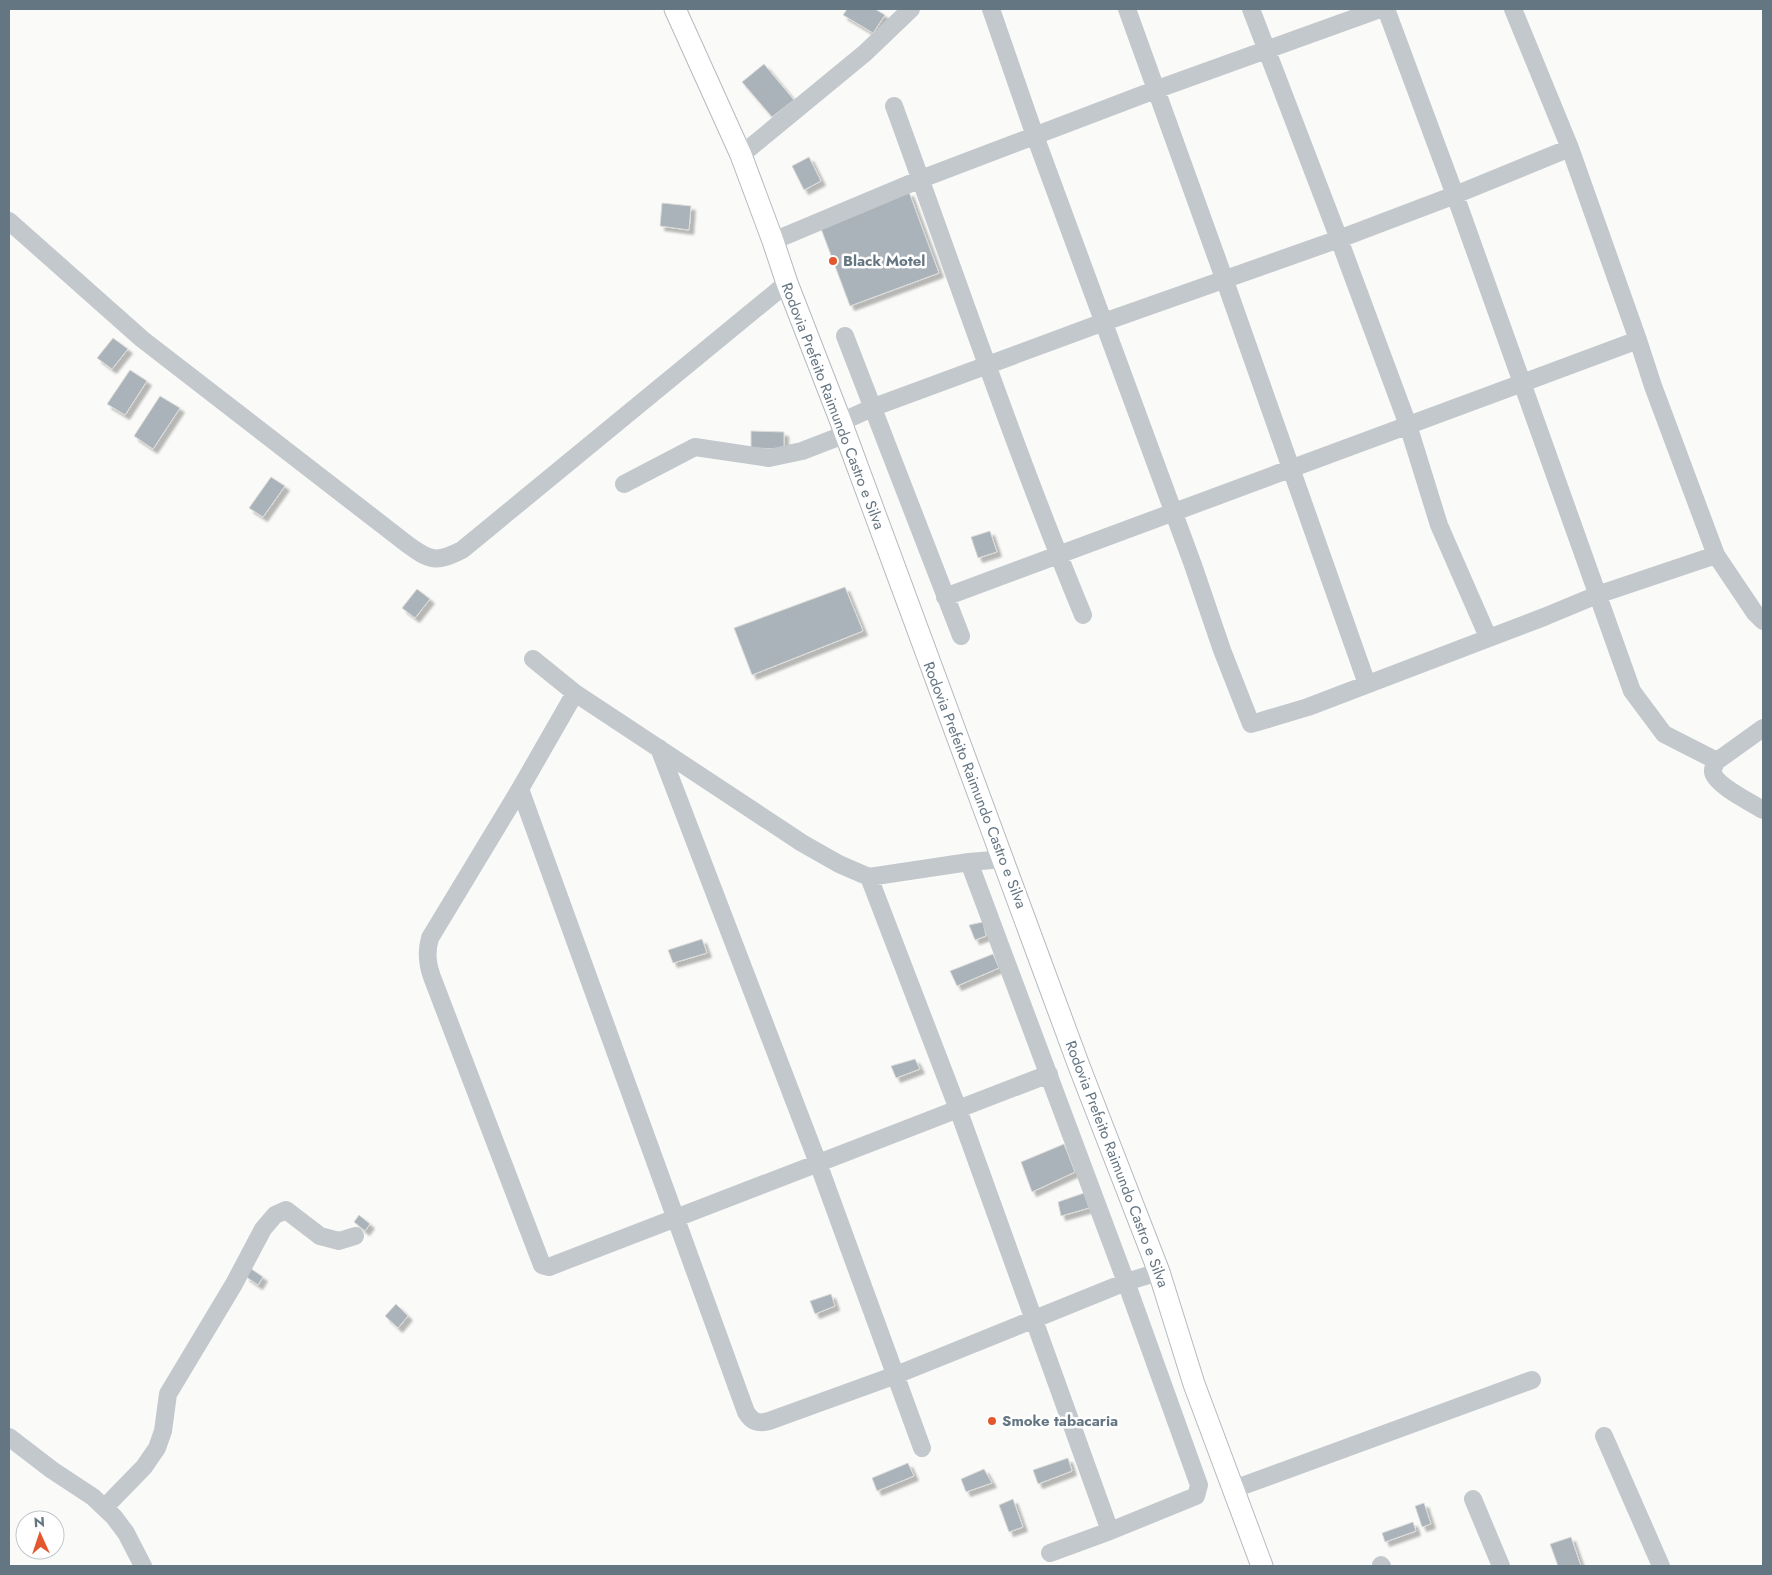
<svg xmlns="http://www.w3.org/2000/svg" width="1772" height="1575" font-family="Jost,sans-serif">
	<defs>
		<filter id="shadow"><feDropShadow dx="4.5" dy="4.5" stdDeviation="1" flood-color="#0004"/></filter>
	</defs>
	<rect width="100%" height="100%" fill="#fafaf8"/>
	<path fill="#aab3b9" stroke="#dcdcda" filter="url(#shadow)" d="M 847,9 L 875,9 L 885,15 L 873,33 L 843,15 Z
		M 764,64 L 794,100 L 772,117 L 742,82 Z
		M 809,157 L 821,181 L 804,190 L 792,166 Z
		M 909,192 L 939,273 L 850,306 L 820,226 Z
		M 662,203 L 691,206 L 689,230 L 660,226 Z
		M 113,338 L 128,349 L 112,369 L 97,358 Z
		M 130,370 L 147,381 L 125,415 L 107,404 Z
		M 160,396 L 180,408 L 153,449 L 134,436 Z
		M 751,431 L 784,432 L 784,449 L 751,448 Z
		M 271,477 L 285,486 L 263,517 L 249,508 Z
		M 990,531 L 997,552 L 978,558 L 971,537 Z
		M 845,587 L 863,631 L 752,675 L 734,628 Z
		M 417,589 L 430,599 L 415,618 L 402,608 Z
		M 983,922 L 986,936 L 975,940 L 969,925 Z
		M 702,939 L 707,953 L 673,963 L 668,950 Z
		M 993,954 L 999,968 L 957,986 L 950,971 Z
		M 915,1059 L 920,1069 L 896,1078 L 891,1066 Z
		M 1064,1144 L 1075,1172 L 1032,1192 L 1021,1162 Z
		M 1084,1193 L 1089,1208 L 1061,1216 L 1058,1202 Z
		M 359,1215 L 370,1224 L 365,1231 L 354,1222 Z
		M 250,1268 L 263,1277 L 258,1285 L 245,1276 Z
		M 831,1294 L 835,1306 L 815,1314 L 810,1301 Z
		M 396,1304 L 408,1316 L 398,1328 L 385,1316 Z
		M 1068,1458 L 1072,1471 L 1038,1484 L 1033,1470 Z
		M 908,1463 L 914,1476 L 877,1491 L 872,1478 Z
		M 984,1469 L 992,1483 L 966,1492 L 961,1479 Z
		M 1013,1499 L 1023,1527 L 1009,1532 L 999,1505 Z
		M 1424,1503 L 1431,1524 L 1422,1527 L 1415,1506 Z
		M 1413,1522 L 1416,1531 L 1385,1542 L 1382,1533 Z
		M 1571,1537 L 1581,1566 L 1558,1566 L 1550,1544 Z"/>
	<g fill="none" stroke-linecap="round" stroke-linejoin="round">
		<defs>
			<path id="major" d="M 675,9 L 741,155 L 773,241 L 787,283 L 841,422 L 1079,1066 L 1159,1272 L 1194,1384 L 1262,1566"/>
		</defs>
		<use href="#major" stroke="#b5babe" stroke-width="23"/>
		<path stroke="#c3c8cc" stroke-width="18" d="M 991,9 L 1035,136 L 1193,565 L 1222,650 L 1251,724 L 1308,707 L 1544,617 L 1597,595 L 1716,555
			M 1127,9 L 1225,281 L 1367,684
			M 1251,9 L 1339,239 L 1408,425 L 1439,525 L 1488,637
			M 1386,9 L 1455,195 L 1632,691 L 1664,734 L 1717,761
			M 1513,9 L 1570,148 L 1638,340 L 1653,386 L 1716,555 L 1755,613 L 1763,621
			M 894,106 C 956,276 1014,448 1083,615
			M 741,155 L 865,53 L 911,9
			M 9,221 L 142,339 L 407,544 C 430,561 436,563 462,550 L 787,283
			M 773,241 L 921,179 L 1155,90 L 1380,9
			M 845,336 L 961,636
			M 841,422 L 874,407 L 1104,322 L 1339,239 L 1455,195 L 1570,148
			M 624,484 L 695,447 L 769,458 L 802,451 L 846,434
			M 945,597 L 1638,340
			M 533,659 L 575,693 L 802,843 L 839,864 L 869,877 L 969,862 L 1004,859
			M 575,693 L 520,789 L 430,938 C 426,952 427,963 432,977 L 542,1265 L 549,1267 L 1049,1074
			M 1763,728 L 1717,761 C 1715,765 1712,768 1713,772 C 1715,785 1752,803 1763,810
			M 659,748 L 818,1163 L 922,1448
			M 520,789 L 746,1412 C 752,1422 758,1424 769,1421 L 896,1375 L 1126,1282 L 1159,1272
			M 969,862 L 1126,1282 L 1199,1485 L 1196,1496 L 1110,1531 L 1050,1553
			M 869,877 L 958,1109 L 1110,1531
			M 1604,1436 L 1661,1566
			M 9,1437 L 52,1470 L 93,1497 L 114,1517 L 126,1533 L 143,1566
			M 1234,1489 L 1532,1380
			M 1473,1499 L 1501,1566
			M 105,1507 L 144,1467 L 157,1448 L 163,1431 L 168,1394 L 234,1284 L 263,1229 L 275,1215 L 286,1210 L 320,1236 L 339,1241 L 355,1236
			M 1381,1565 L 1382,1566"/>
		<use href="#major" stroke="#fff" stroke-width="21"/>
	</g>
	<g fill="#e4572e" stroke="#fff" stroke-width="2">
		<circle cx="833" cy="261" r="5"/>
		<circle cx="992" cy="1421" r="5"/>
	</g>
	<g text-anchor="middle" stroke-width="5" stroke-linejoin="round" paint-order="stroke">
		<g font-size="15" font-weight="bold" fill="#657683" stroke="#fff" text-anchor="start">
			<text x="843" y="266">Black Motel</text>
			<text x="1002" y="1426">Smoke tabacaria</text>
		</g>
		<g font-size="15" fill="#657683" stroke="#fff">
			<text transform="translate(833 406) rotate(69)" y="5">Rodovia Prefeito Raimundo Castro e Silva</text>
			<text transform="translate(975 785) rotate(69)" y="5">Rodovia Prefeito Raimundo Castro e Silva</text>
			<text transform="translate(1117 1164) rotate(69)" y="5">Rodovia Prefeito Raimundo Castro e Silva</text>
		</g>
	</g>
	<rect width="1772" height="1575" fill="none" stroke="#657683" stroke-width="20"/>
	<g transform="translate(40 1535) rotate(357)"><circle r="24" fill="#ffffff" stroke="#c1c8cd"/>
	<path d="M0-4L9 19L0 12L-9 19Z" fill="#e4572e"/>
	<text y="-8" font-size="14" font-weight="bold" text-anchor="middle" fill="#657683">N</text>
	</g>
</svg>
